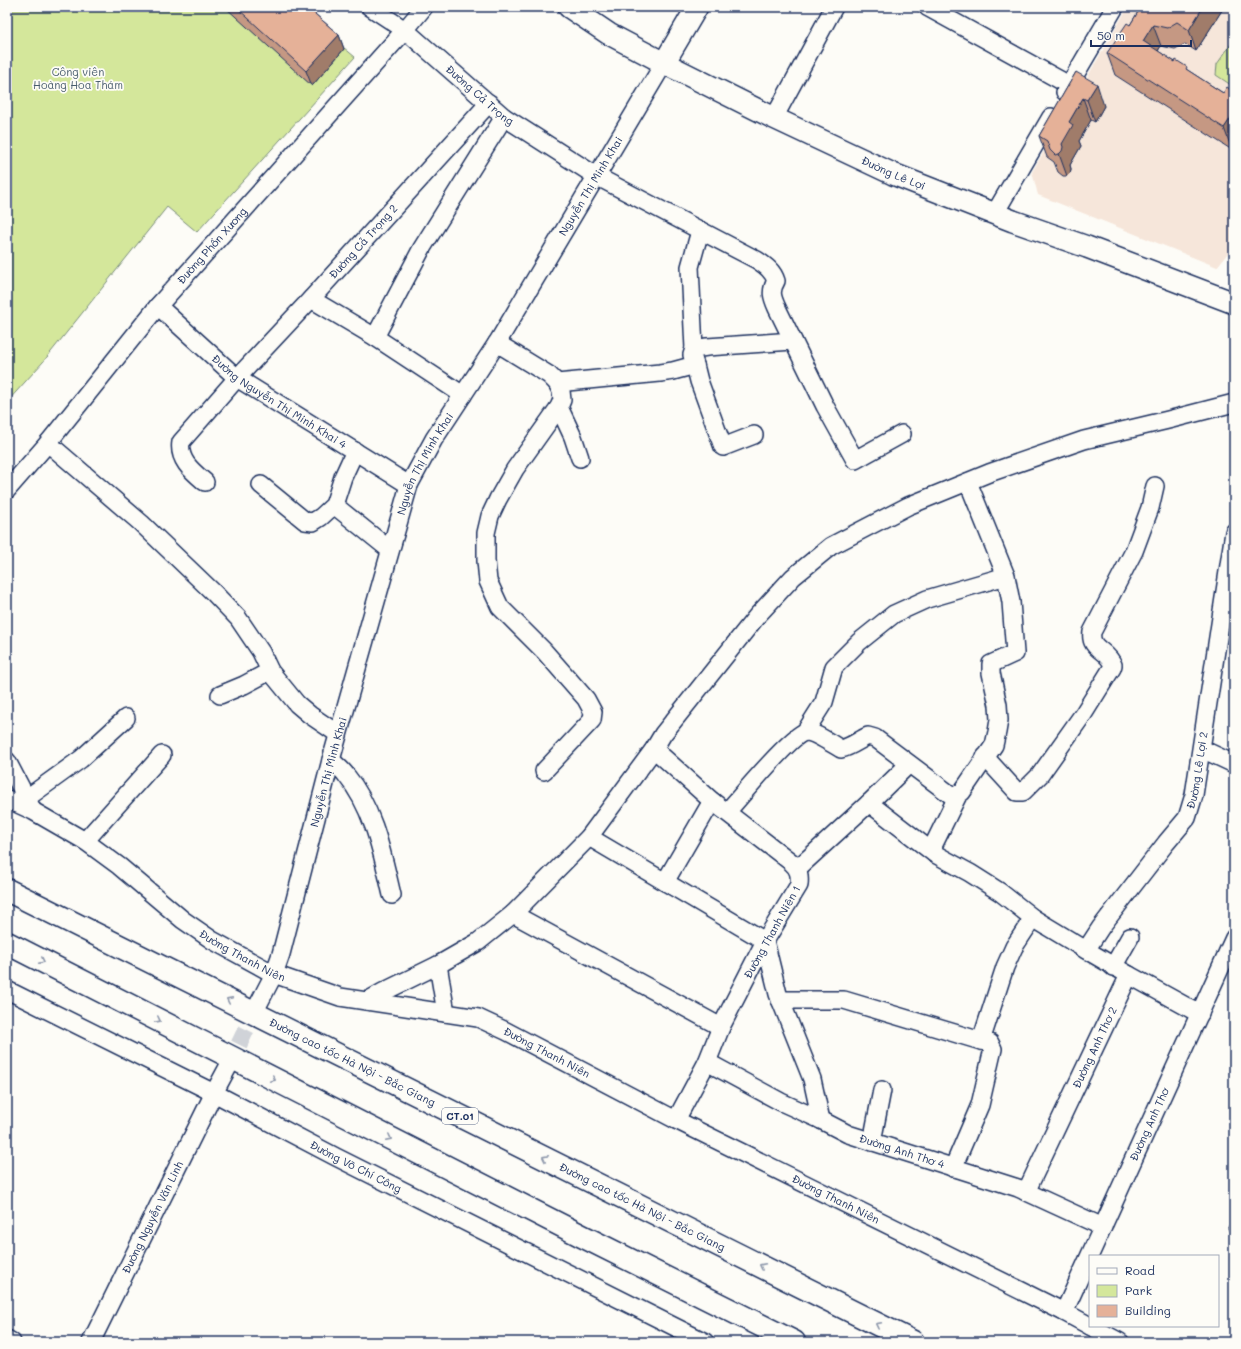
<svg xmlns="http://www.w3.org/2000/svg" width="1241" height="1349" font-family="Mali,sans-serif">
	<rect width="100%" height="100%" fill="#fdfcf7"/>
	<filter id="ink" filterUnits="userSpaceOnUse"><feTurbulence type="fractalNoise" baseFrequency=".025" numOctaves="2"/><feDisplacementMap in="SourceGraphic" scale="8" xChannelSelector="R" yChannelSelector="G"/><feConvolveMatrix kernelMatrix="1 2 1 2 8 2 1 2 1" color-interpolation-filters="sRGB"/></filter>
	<g filter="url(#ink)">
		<path fill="#f6e6da" d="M 1128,7 L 1234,7 L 1234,245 L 1217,267 L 1038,195 L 1032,172 Z"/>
		<path fill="#d4e79b" stroke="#788b7c" d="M 7,7 L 295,7 L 355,57 L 197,232 L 167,207 L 43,362 L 7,402 Z
			M 1234,40 L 1234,87 L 1216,75 L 1217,64 Z"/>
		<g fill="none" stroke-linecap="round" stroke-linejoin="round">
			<path stroke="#d0d3d8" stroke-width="17" stroke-dasharray="17 8" stroke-linecap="butt" d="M 228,1067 L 258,1005"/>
			<defs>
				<g id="minor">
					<path id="s1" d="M 370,7 L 405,30 L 504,117 L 596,176 L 757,260 C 766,266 773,271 776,281 C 770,291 772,297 777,308 L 825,406 L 855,460 L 902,434"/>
					<path d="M 927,7 L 1069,85"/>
					<path d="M 1065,92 L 1115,7"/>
					<path d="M 774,118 L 834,7"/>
					<path d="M 995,213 L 1051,117"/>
					<path d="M 311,299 L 375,337 L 463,395"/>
					<path id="s2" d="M 158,306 L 237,378 L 409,485"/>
					<path d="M 375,337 L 422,248 L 504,117"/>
					<path d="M 497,343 L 549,375 L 557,383 L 561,391 L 562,400 L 559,407 L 515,469 L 498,499 L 490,516 L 486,533 L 486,561 L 488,581 L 500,607 L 544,651 L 586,699 L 593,712 L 592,720 L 544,771"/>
					<path d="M 694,349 L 690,267 L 700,231"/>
					<path d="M 695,365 L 699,381 L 723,447 L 754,435"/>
					<path d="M 557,383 L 660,373 L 673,371 L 695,365 L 692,355 L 694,349 L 707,347 L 793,341"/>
					<path d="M 559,407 L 573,437 L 580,458"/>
					<path d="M 48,443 L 141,523 L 214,593 L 238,618 L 261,652 L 270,671 L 297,704 L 310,715 L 338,734"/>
					<path id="s3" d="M 205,482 C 192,471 178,460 181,442 L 237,378 L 311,299 L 489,103"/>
					<path d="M 261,485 L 305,521 L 313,522 L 321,517 L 334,505 L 343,477 L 355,451"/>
					<path id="s4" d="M 7,490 L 48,443 L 158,306 L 405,30 L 424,7"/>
					<path d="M 334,505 L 390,550"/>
					<path d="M 220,695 L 244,685 L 270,671"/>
					<path d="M 805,732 L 824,702 L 834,667 L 859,642 L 894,614 L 927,599 L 1006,576"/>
					<path d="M 654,749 L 712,801 L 791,862 C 799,869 800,875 799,885 L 765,941 L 721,1027 L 707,1062 L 676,1120"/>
					<path d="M 1202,749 L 1234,764"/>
					<path d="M 985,757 L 1017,792 L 1023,792 L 1040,775 L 1084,713 L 1112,668 L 1113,665 C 1108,650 1089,650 1092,632 L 1134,551 L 1150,508 L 1155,486"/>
					<path d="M 331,760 C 336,765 342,769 346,775 C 374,809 382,853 392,895"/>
					<path d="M 7,761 L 31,807"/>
					<path d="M 958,795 L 933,846 L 935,854 L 970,873 L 1000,892 L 1033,918"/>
					<path d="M 27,798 L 81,759 L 126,718"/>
					<path id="s5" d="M 7,799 L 33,811 L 85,841 L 119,866 L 183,920 L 212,940 L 274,974 L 340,997 L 478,1018 L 506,1031 L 676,1120 L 1064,1312 L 1090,1326"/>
					<path d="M 869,803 L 935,854"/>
					<path d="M 727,812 C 739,798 792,735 805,732 C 814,731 833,745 841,749 C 851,747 859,740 868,736 L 875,738 L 951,795 L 955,796 L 962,792 L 994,745 L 997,732 L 999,720 L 998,705 L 991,673 L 991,664 L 1015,653 L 1011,602 L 1006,576 L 968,482"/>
					<path d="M 589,837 L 765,941 L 778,994 L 812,1079 L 821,1120"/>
					<path d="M 85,841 L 162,755"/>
					<path d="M 798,868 L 869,803 L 909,764"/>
					<path d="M 665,882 L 712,801"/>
					<path d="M 513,914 L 721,1027"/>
					<path d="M 438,965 L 446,1013"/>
					<path d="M 1113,967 L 1130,937"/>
					<path id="s6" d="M 1129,975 L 1086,950 L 1101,927 L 1166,843 L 1187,818 L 1194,795 L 1234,532"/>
					<path id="s7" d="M 7,990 L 214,1093 L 336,1157 L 705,1342"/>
					<path d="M 780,1000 L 844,1000 L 981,1041"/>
					<path d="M 367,1001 L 383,992 L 438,965 L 478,942 L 513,914 L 589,837 L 654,749 L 663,734 L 757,616 L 793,577 L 831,546 L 908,506 L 989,473 L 1084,440 L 1168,420 L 1234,403"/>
					<path id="s8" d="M 258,1005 L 274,974 L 281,954 L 331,760 L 409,485 L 434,439 L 497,343 L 664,63"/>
					<path id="s9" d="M 707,1062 L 781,1102 L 821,1120 L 848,1134 L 1018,1188 L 1103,1227"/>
					<path d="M 872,1142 L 882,1090"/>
					<path d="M 953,1168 L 980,1105 L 992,1053 L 993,1049 L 990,1043 L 981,1041 L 1005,967 L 1014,947 L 1033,918 L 1086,950"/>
					<path id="s10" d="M 1026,1192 L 1129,975 L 1200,1014"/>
					<path id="s11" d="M 1064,1312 L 1234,938"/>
					<path d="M 1090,1326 L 1120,1342"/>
					<path d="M 7,1339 L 12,1342"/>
					<path id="s12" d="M 91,1342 L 214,1093 L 228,1067"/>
				</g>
				<g id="major">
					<path id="s13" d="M 569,7 L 609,34 L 664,63 L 774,118 L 893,174 L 1013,221 L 1087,247 L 1234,303"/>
					<path d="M 664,63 L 697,7"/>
				</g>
				<g id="highway">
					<path id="s14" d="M 7,890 L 913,1342"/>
					<path d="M 7,943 L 582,1236 L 794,1342"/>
				</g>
			</defs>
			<use href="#minor" stroke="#1b2f5e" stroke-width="20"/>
			<use href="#major" stroke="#1b2f5e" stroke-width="24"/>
			<use href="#highway" stroke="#1b2f5e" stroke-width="25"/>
			<use href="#minor" stroke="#fdfcf7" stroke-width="17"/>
			<use href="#major" stroke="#fdfcf7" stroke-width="21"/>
			<use href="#highway" stroke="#fdfcf7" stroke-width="22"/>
		</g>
		<path fill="#c59883" stroke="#1b2f5e" d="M 225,7 L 307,7 L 339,35 L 344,49 L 312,86 Z
			M 1141,7 L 1224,7 L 1196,51 L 1185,44 L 1175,49 L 1161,46 L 1158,51 L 1223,93 L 1234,92 L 1234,146 L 1232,150 L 1115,75 L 1107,53 L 1130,25 Z
			M 1076,72 L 1104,106 L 1095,122 L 1091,120 L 1079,141 L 1081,146 L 1070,165 L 1071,169 L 1070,173 L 1067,176 L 1063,176 L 1058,172 L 1054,162 L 1047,157 L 1039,136 Z
			M 1234,1216 L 1234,1242 L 1228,1228 Z"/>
		<path fill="#a07c6a" stroke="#1b2f5e" d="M 1203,7 L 1224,7 L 1196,51 L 1189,30 Z
			M 1153,25 L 1161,46 L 1150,63 L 1143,41 Z
			M 339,35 L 344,49 L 312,86 L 306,71 Z
			M 1097,84 L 1104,106 L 1095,122 L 1087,100 Z
			M 1083,98 L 1091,120 L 1079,141 L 1081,146 L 1070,165 L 1071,169 L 1070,173 L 1067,176 L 1059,154 L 1062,144 L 1069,122 Z
			M 1234,113 L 1234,146 L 1232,150 L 1224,128 Z"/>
		<path fill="#e5b198" stroke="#1b2f5e" d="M 236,7 L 307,7 L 339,35 L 306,71 Z
			M 1141,7 L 1203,7 L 1189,30 L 1177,22 L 1167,28 L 1153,25 L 1143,41 L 1175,62 L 1176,60 L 1187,67 L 1186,69 L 1223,93 L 1227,87 L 1234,92 L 1234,113 L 1224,128 L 1107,53 L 1127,23 L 1130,25 Z
			M 1076,72 L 1097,84 L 1087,100 L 1083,98 L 1069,122 L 1073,125 L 1062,144 L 1063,147 L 1062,151 L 1059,154 L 1055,155 L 1050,150 L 1047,141 L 1039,136 Z
			M 1234,1216 L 1234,1230 L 1228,1228 Z"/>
		<defs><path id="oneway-chevron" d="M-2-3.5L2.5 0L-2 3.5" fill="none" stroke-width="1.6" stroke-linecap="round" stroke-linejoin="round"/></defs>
		<g stroke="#8c96aa">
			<use href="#oneway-chevron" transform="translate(42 961) rotate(27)"/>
			<use href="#oneway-chevron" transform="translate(229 1000) rotate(-154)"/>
			<use href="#oneway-chevron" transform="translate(158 1020) rotate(27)"/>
			<use href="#oneway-chevron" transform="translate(273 1079) rotate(27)"/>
			<use href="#oneway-chevron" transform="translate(389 1138) rotate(27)"/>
			<use href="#oneway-chevron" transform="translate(545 1158) rotate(-154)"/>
			<use href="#oneway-chevron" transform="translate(762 1266) rotate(-153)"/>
			<use href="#oneway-chevron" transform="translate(878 1325) rotate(-153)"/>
		</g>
	</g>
	<g text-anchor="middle" stroke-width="3.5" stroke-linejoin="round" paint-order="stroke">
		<rect fill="#fdfcf7" stroke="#5f6c8c" stroke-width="1" x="442" y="1108" width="36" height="16" rx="3"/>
		<g font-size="10" font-weight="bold" fill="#1b2f5e">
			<text x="460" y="1120">CT.01</text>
		</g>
		<g font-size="11" fill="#495d6d" stroke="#fdfcf7">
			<text x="78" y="76">Công viên<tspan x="78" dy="13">Hoàng Hoa Thám</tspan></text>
		</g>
		<g font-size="11" fill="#1b2f5e" stroke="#fdfcf7">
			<text dy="4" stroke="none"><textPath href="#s1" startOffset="141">Đường Cả Trọng</textPath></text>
			<text dy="4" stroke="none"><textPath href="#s13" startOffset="365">Đường Lê Lợi</textPath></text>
			<text dy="4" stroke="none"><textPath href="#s8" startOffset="892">Nguyễn Thị Minh Khai</textPath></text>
			<text dy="4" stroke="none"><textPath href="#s3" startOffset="320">Đường Cả Trọng 2</textPath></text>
			<text dy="4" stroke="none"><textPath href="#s4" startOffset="319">Đường Phồn Xương</textPath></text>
			<text dy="4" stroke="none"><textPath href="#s2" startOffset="155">Đường Nguyễn Thị Minh Khai 4</textPath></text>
			<text dy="4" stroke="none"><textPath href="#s8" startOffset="568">Nguyễn Thị Minh Khai</textPath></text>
			<text dy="4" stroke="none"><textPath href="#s6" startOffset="265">Đường Lê Lợi 2</textPath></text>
			<text dy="4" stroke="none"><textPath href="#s8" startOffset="244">Nguyễn Thị Minh Khai</textPath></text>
			<text transform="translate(772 932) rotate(-61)" y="4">Đường Thanh Niên 1</text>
			<text dy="4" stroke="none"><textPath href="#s5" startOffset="284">Đường Thanh Niên</textPath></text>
			<text dy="4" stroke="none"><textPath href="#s10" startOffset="160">Đường Anh Thơ 2</textPath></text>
			<text dy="4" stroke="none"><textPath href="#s5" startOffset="607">Đường Thanh Niên</textPath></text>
			<text dy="4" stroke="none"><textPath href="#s14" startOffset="386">Đường cao tốc Hà Nội - Bắc Giang</textPath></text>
			<text dy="4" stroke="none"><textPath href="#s11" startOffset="206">Đường Anh Thơ</textPath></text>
			<text dy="4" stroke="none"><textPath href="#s9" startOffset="215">Đường Anh Thơ 4</textPath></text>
			<text dy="4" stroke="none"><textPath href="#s7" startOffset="391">Đường Võ Chí Công</textPath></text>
			<text dy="4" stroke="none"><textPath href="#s5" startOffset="931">Đường Thanh Niên</textPath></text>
			<text dy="4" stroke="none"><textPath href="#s14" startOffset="710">Đường cao tốc Hà Nội - Bắc Giang</textPath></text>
			<text dy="4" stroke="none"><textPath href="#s12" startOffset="139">Đường Nguyễn Văn Linh</textPath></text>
		</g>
	</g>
	<rect width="1241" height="1349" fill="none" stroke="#fdfcf7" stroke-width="24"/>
	<rect x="12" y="12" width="1217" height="1325" fill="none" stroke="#1b2f5e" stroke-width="1.5" filter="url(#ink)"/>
	<rect x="1089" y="1255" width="130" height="72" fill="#fdfcf7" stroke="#a3aaba"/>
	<rect x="1097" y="1268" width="20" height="6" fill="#fdfcf7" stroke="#a3aaba"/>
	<text x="1125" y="1275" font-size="12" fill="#1b2f5e">Road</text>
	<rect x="1097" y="1285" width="20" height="12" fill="#d4e79b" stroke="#a3aaba"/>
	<text x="1125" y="1295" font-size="12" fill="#1b2f5e">Park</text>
	<rect x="1097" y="1305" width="20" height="12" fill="#e5b198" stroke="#a3aaba"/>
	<text x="1125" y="1315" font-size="12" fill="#1b2f5e">Building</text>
	<path d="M1091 40v6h100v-6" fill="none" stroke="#1b2f5e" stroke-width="2"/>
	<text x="1097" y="40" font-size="12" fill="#1b2f5e" stroke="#fdfcf7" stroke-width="3" paint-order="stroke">50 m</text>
</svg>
